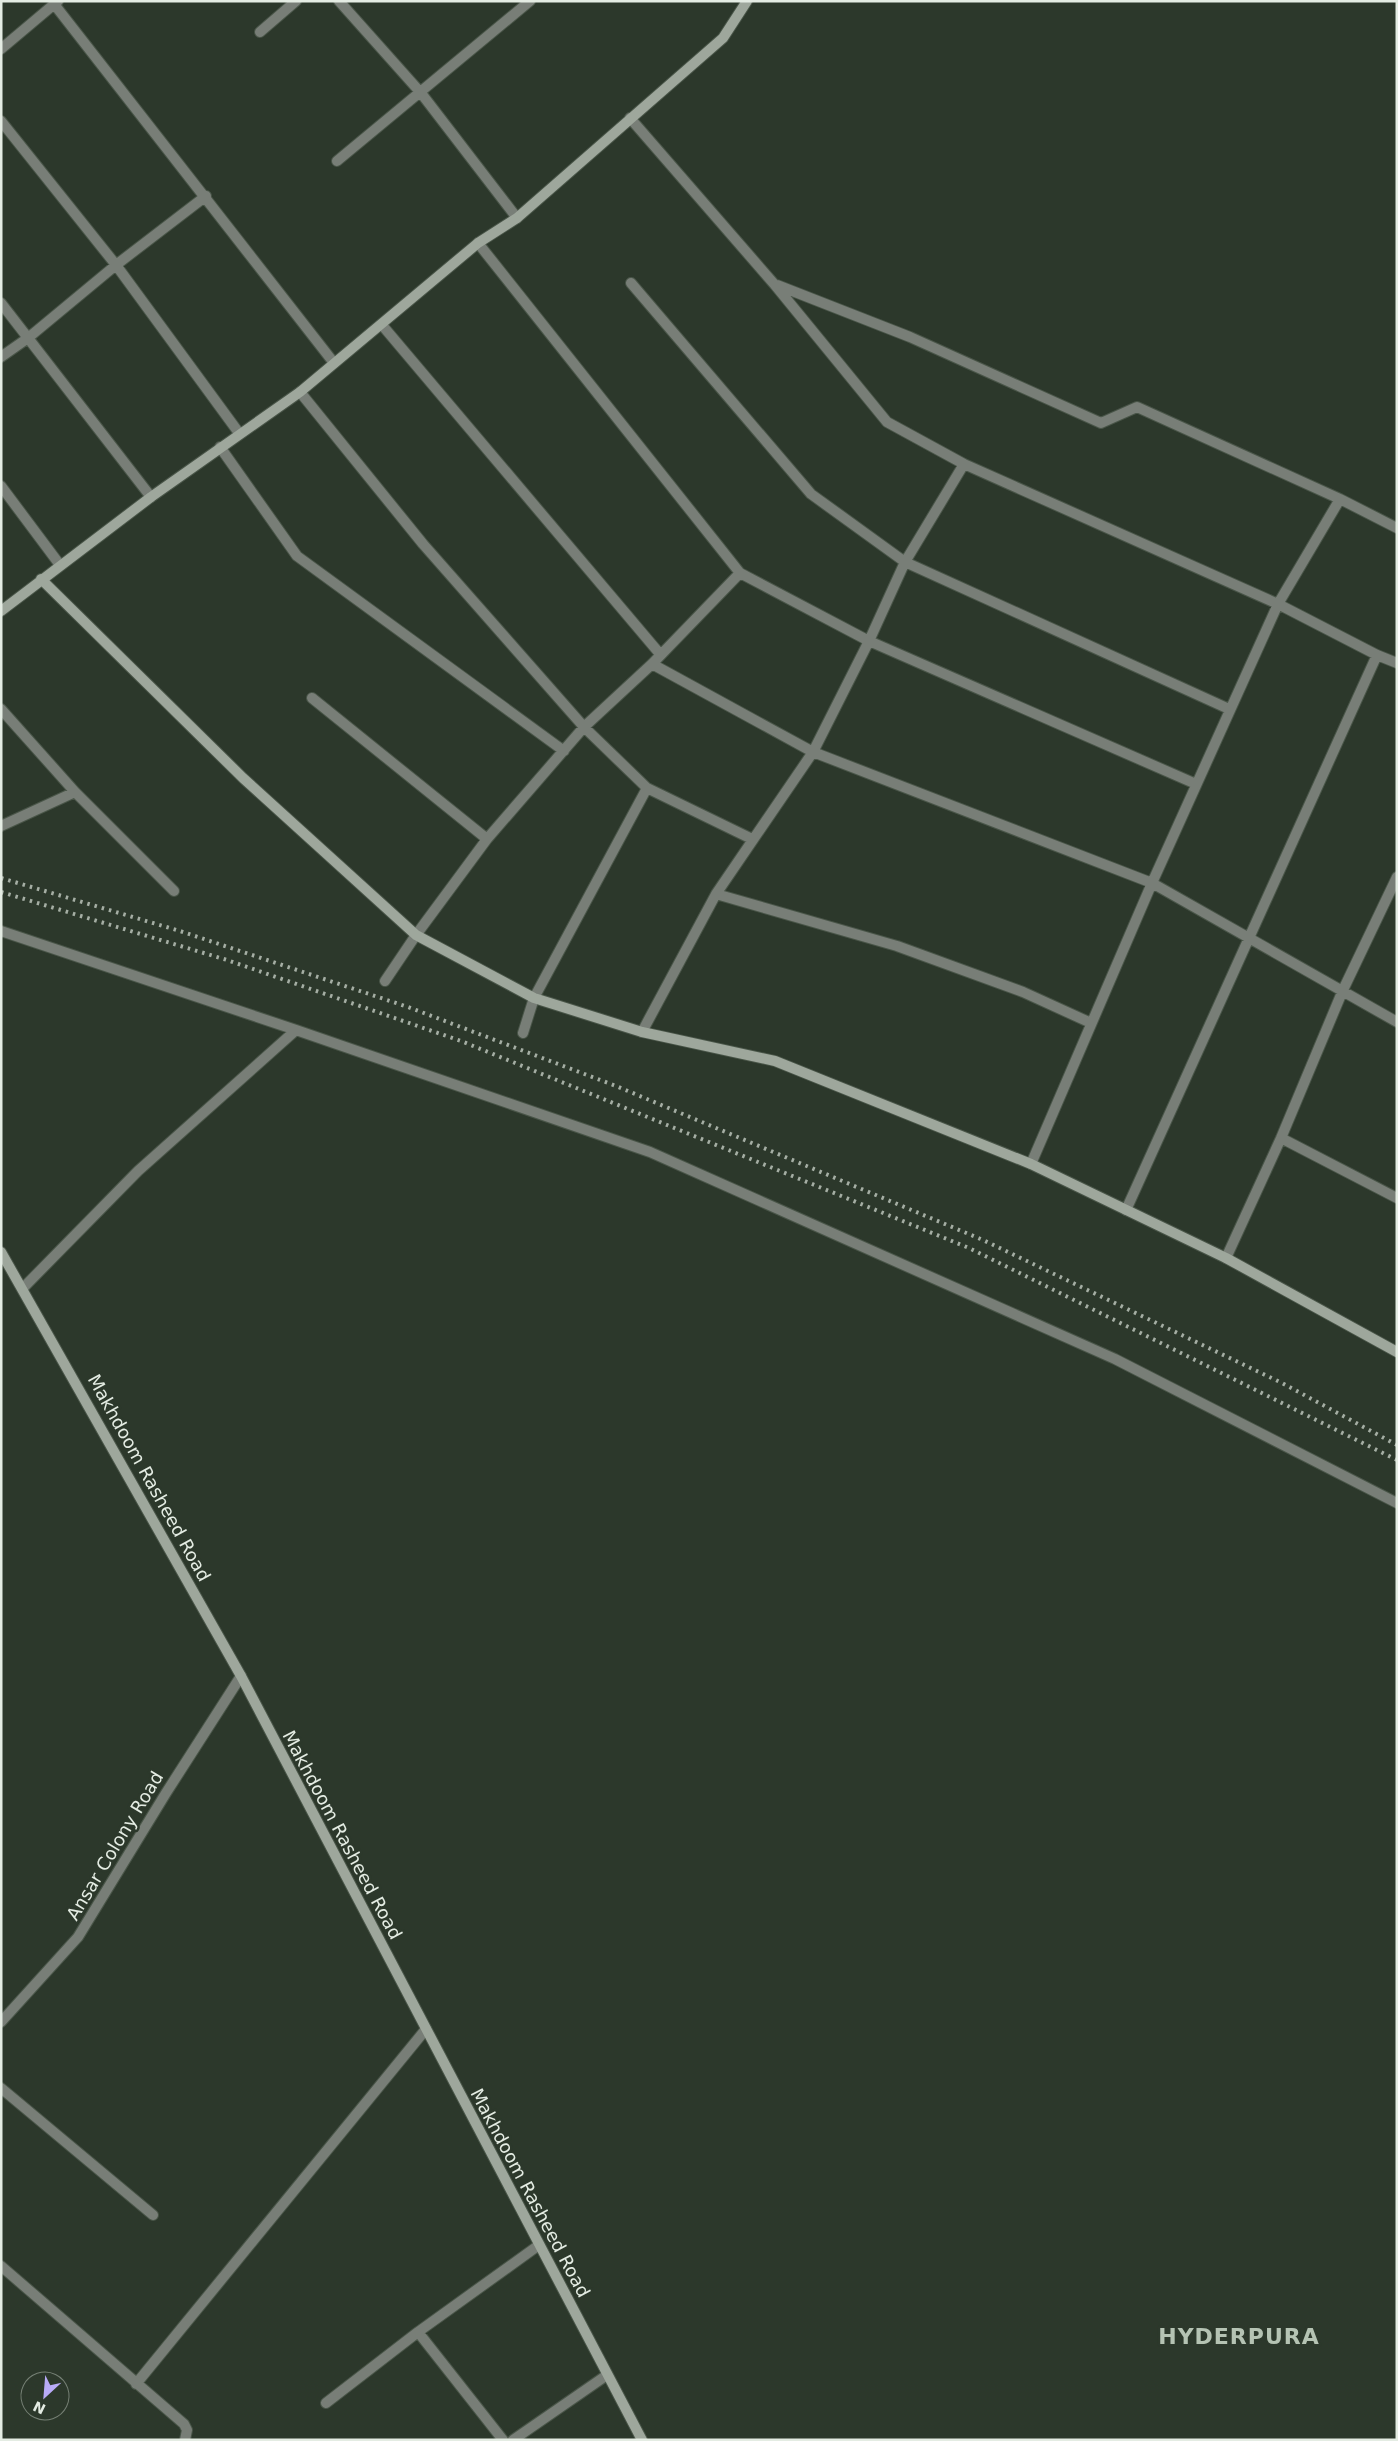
<svg xmlns="http://www.w3.org/2000/svg" width="1398" height="2441" font-family="'DejaVu Sans',sans-serif">
	<rect width="100%" height="100%" fill="#2c382b"/>
	<g fill="none" stroke-linecap="round" stroke-linejoin="round">
		<defs>
			<path id="street" d="M 339,1 L 421,93 L 517,218
				M 54,4 L 334,363
				M 260,32 L 296,1
				M 1,49 L 58,1
				M 630,118 L 775,285 L 887,422 L 964,464 L 1278,604 L 1377,655 L 1397,663
				M 1,121 L 116,265 L 239,433
				M 337,161 L 530,1
				M 478,243 L 740,573 L 869,641 L 1196,784
				M 631,283 L 811,494 L 905,562 L 1229,709
				M 777,285 L 910,337 L 1101,423 L 1137,407 L 1340,499 L 1397,528
				M 1,303 L 151,497
				M 382,325 L 660,654
				M 1,357 L 28,338 L 116,265 L 206,196
				M 300,392 L 423,544 L 584,727 L 647,788 L 752,839
				M 220,447 L 297,556 L 564,751
				M 1,486 L 60,565
				M 652,664 L 813,752 L 1152,883 L 1397,1022
				M 312,698 L 487,839
				M 1,709 L 75,792 L 174,891
				M 1,826 L 75,792
				M 716,894 L 897,946 L 1023,992 L 1091,1023
				M 1,931 L 296,1030 L 650,1152 L 1115,1359 L 1397,1503
				M 385,981 L 416,935 L 487,839 L 584,727 L 652,664 L 740,573
				M 642,1032 L 716,894 L 813,752 L 869,641 L 905,562 L 964,464
				M 523,1033 L 534,998 L 647,788
				M 1281,1138 L 1397,1198
				M 1031,1164 L 1152,883 L 1278,604 L 1340,499
				M 1126,1210 L 1377,655
				M 1226,1258 L 1281,1138 L 1343,990 L 1397,877
				M 23,1288 L 138,1171 L 296,1030
				M 1,2022 L 78,1937 L 166,1793 L 241,1676
				M 1,2088 L 153,2215
				M 1,2266 L 184,2424 L 187,2430 L 185,2440
				M 418,2332 L 503,2440
				M 136,2384 L 426,2029
				M 326,2403 L 418,2332 L 539,2245
				M 513,2440 L 607,2375"/>
			<path id="secondary" d="M 41,579 L 243,778 L 416,935 L 534,998 L 642,1032 L 775,1061 L 1031,1164 L 1226,1258 L 1397,1352
				M 1,611 L 151,497 L 300,392 L 478,243 L 517,218 L 723,38 L 747,1
				M 1,1252 L 241,1676 L 642,2440"/>
		</defs>
		<use href="#street" stroke="#495548" stroke-width="12"/>
		<use href="#secondary" stroke="#495548" stroke-width="12"/>
		<use href="#street" stroke="#787e77" stroke-width="10"/>
		<use href="#secondary" stroke="#9ea79c" stroke-width="10"/>
		<path stroke="#a5aea4" stroke-width="4" stroke-dasharray="2.5 5" stroke-linecap="butt" d="M 1,878 L 180,931 L 408,1007 L 616,1086 L 983,1240 L 1282,1383 L 1397,1445
			M 1,892 L 227,960 L 461,1041 L 969,1248 L 1397,1460"/>
	</g>
	<g text-anchor="middle" stroke-width="5" stroke-linejoin="round" paint-order="stroke">
		<g font-size="18" fill="#e4ece3" stroke="#2c382b">
			<text transform="translate(149 1478) rotate(61)" y="6">Makhdoom Rasheed Road</text>
			<text transform="translate(342 1835) rotate(62)" y="6">Makhdoom Rasheed Road</text>
			<text transform="translate(115 1846) rotate(-59)" y="6">Ansar Colony Road</text>
			<text transform="translate(530 2193) rotate(62)" y="6">Makhdoom Rasheed Road</text>
		</g>
		<g font-size="22" font-weight="bold" letter-spacing="1" fill="#b5c3b3" stroke="#2c382b">
			<text x="1239" y="2344">HYDERPURA</text>
		</g>
	</g>
	<rect width="1398" height="2441" fill="none" stroke="#e4ece3" stroke-width="5"/>
	<g transform="translate(45 2396) rotate(206)"><circle r="24" fill="#2c382b" stroke="#768075"/>
	<path d="M0-4L9 19L0 12L-9 19Z" fill="#b8abf7"/>
	<text y="-8" font-size="14" font-weight="bold" text-anchor="middle" fill="#e4ece3">N</text>
	</g>
</svg>
